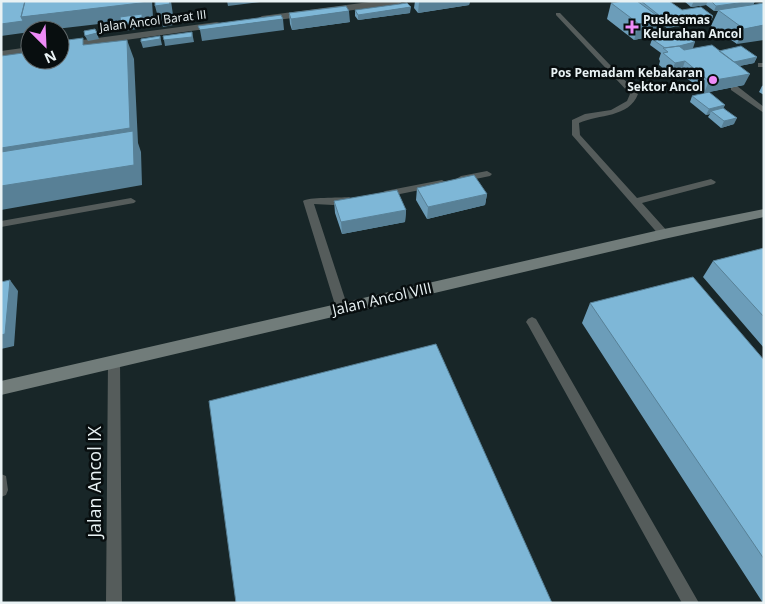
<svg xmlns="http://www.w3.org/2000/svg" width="765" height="604" font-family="'Open Sans',sans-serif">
	<rect width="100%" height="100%" fill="#182628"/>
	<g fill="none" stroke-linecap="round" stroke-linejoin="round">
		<path fill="#555c5b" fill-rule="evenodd" d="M 556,13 L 560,13 L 638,94 C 629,118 599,114 579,123 L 580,135 L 637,198 L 711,179 L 716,182 L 714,184 L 642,203 L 668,232 L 669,234 L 668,236 L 660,236 L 572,135 L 572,120 L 585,114 L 611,110 L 627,101 L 630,94 L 556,15 Z
			M 758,63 L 764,63 L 764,67 L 758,67 Z
			M 731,86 L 737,86 L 764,107 L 764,113 L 731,90 Z
			M 487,171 L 492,174 L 490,176 L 461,182 L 456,179 L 461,176 Z
			M 442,180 L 447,183 L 445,185 L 385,197 L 380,194 L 385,191 Z
			M 349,197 L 354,200 L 352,202 L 333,205 L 314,204 L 348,308 L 346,311 L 338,311 L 336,308 L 303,201 C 308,197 339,198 349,197 Z
			M 131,198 L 136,201 L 134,203 L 1,227 L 1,221 Z
			M 532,317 L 536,319 L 699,603 L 682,603 L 528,325 L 526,322 L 528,319 Z
			M 114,356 L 118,357 L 120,361 L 122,603 L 106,603 L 108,361 L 110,357 Z
			M 1,474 L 6,476 L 8,490 L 6,495 L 1,497 Z"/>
		<path fill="#555c5b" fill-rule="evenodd" d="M 377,1 L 403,1 L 399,4 L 262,22 L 257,19 L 262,16 Z
			M 217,22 L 220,23 L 220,27 L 60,49 L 60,43 Z
			M 30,47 L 30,53 L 1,57 L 1,51 Z"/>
		<path fill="#717c7a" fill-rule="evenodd" d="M 764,209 L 764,217 L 664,239 L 1,395 L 1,381 L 664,229 Z"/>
	</g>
	<path fill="#6c9db9" d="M 415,1 L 470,1 L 469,5 L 418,13 L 414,8 Z
		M 623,1 L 669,1 L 682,10 L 713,16 L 711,21 L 667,28 L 661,24 L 657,35 L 634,40 L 607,19 L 611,3 Z
		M 684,1 L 755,1 L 753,5 L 764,3 L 737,44 L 711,26 L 718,11 L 714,11 L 706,5 L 691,7 Z
		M 355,10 L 410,13 L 358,20 L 355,16 Z
		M 289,13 L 350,22 L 292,30 L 290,24 Z
		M 652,39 L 693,48 L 688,49 L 719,51 L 757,57 L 754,63 L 739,66 L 744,85 L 704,93 L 681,73 L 670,74 L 659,65 L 660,61 L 659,59 L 661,53 L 650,45 Z
		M 764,85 L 764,95 L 759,92 L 762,86 Z
		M 692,96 L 724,108 L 734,124 L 721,128 L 708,117 L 710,114 L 706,115 L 690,102 Z
		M 417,188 L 487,194 L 485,205 L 427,219 L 416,200 Z
		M 334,201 L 406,210 L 405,222 L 342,234 L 335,213 Z
		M 764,248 L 764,348 L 703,277 L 713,261 Z
		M 590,303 L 764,360 L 764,603 L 763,603 L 582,323 Z"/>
	<path fill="#588096" d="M 149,1 L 152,1 L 153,17 L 143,18 L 144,28 L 123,31 L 121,25 L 142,19 L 47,30 L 30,30 L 30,32 L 1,36 L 1,24 L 21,17 Z
		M 169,1 L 171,1 L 173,15 L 171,15 L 173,25 L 163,27 L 162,21 L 171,15 L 158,17 L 155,6 Z
		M 227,1 L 268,1 L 228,6 Z
		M 424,1 L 470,1 L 469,5 L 418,13 L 419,2 Z
		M 694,1 L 708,1 L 706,5 L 691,7 Z
		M 755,1 L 752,7 L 714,11 L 716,6 Z
		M 411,7 L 410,13 L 358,20 L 358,15 Z
		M 349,11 L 350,22 L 292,30 L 291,19 Z
		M 713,16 L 711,21 L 667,28 L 669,23 Z
		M 283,19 L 284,30 L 202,41 L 200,30 Z
		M 663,20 L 657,35 L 634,40 L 639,24 Z
		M 764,25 L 764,40 L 737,44 L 744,29 Z
		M 192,32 L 194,42 L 165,46 L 164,40 Z
		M 97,33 L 99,39 L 88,41 L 85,36 Z
		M 160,36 L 162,45 L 143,48 L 141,42 Z
		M 127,40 L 134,59 L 138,143 L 141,152 L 142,185 L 1,210 L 1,148 Z
		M 695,42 L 693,48 L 667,54 L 668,52 L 667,49 Z
		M 757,57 L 754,63 L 730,68 L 733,62 Z
		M 685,61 L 681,73 L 670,74 L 675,63 Z
		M 750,74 L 744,85 L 704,93 L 709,81 Z
		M 725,105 L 722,111 L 711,111 L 710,114 L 706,115 L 709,109 Z
		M 737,118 L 734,124 L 721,128 L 724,121 Z
		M 487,194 L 485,205 L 427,219 L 428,207 Z
		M 406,210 L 405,222 L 342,234 L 341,222 Z
		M 10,280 L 18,291 L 14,346 L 1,349 L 1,335 Z"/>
	<path fill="#7eb7d7" stroke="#588096" d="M 1,1 L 25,1 L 21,17 L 23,21 L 1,24 Z
		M 25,1 L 149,1 L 149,2 L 21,17 Z
		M 155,1 L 169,1 L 170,4 L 155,6 Z
		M 623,1 L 637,1 L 663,20 L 639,24 L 611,3 Z
		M 641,1 L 669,1 L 682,10 L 701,7 L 713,16 L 669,23 Z
		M 711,1 L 753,1 L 716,6 Z
		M 407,3 L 411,7 L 358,15 L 355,10 Z
		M 764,3 L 764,25 L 744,29 L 718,10 Z
		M 346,6 L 349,11 L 291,19 L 289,13 Z
		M 142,14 L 142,23 L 121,25 L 120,17 Z
		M 171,14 L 172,20 L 162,21 L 161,16 Z
		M 281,15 L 283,19 L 200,30 L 198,26 Z
		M 95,29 L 97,33 L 85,36 L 84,31 Z
		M 192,32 L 192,37 L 164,40 L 163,36 Z
		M 679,32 L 695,42 L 679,46 L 665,48 L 652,39 Z
		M 160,36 L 160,39 L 141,42 L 141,39 Z
		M 83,38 L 83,45 L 127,40 L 130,128 L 1,148 L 1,56 L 30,52 L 30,60 L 60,60 L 60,41 Z
		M 712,45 L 750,74 L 709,81 L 685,61 L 675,63 L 663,53 L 668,52 L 663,48 L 679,46 L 684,50 Z
		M 741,46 L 757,57 L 734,62 L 719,51 Z
		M 709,92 L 725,105 L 709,109 L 692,96 Z
		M 723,108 L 737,118 L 724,121 L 711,111 Z
		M 133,131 L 134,165 L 1,186 L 1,152 Z
		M 474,175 L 487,194 L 428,207 L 417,188 Z
		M 397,190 L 406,210 L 341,222 L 334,201 Z
		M 764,248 L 764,317 L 713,261 Z
		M 693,277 L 764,360 L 764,559 L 590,303 Z
		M 10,280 L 5,334 L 1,335 L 1,282 Z
		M 436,344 L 552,603 L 236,603 L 209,401 Z"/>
	<g fill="#ef8bf7" stroke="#080e0f" stroke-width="2">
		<path d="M629.5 19.5h5v5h5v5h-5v5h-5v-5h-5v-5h5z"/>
		<circle cx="713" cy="80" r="5"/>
	</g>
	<g text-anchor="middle" stroke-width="5" stroke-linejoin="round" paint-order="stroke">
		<g font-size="12" font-weight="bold" fill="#e9f2f4" stroke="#080e0f" text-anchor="start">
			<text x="643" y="24">Puskesmas<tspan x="643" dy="14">Kelurahan Ancol</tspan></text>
			<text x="703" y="77" text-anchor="end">Pos Pemadam Kebakaran<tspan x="703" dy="14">Sektor Ancol</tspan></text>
		</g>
		<g font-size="12" fill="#e9f2f4" stroke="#080e0f">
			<text transform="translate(153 21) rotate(-7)" y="4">Jalan Ancol Barat III</text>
		</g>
		<g font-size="15" fill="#e9f2f4" stroke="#080e0f">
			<text transform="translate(382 299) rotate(-13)" y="5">Jalan Ancol VIII</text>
		</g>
		<g font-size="18" fill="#e9f2f4" stroke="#080e0f">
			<text transform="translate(95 482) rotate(-90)" y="6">Jalan Ancol IX</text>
		</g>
	</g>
	<rect width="765" height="604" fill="none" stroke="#e9f2f4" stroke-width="5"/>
	<g transform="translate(45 45) rotate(156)"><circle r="24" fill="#080e0f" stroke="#62696b"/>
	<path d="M0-4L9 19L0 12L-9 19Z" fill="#ef8bf7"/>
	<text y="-8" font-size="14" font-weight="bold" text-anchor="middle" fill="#e9f2f4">N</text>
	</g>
</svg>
